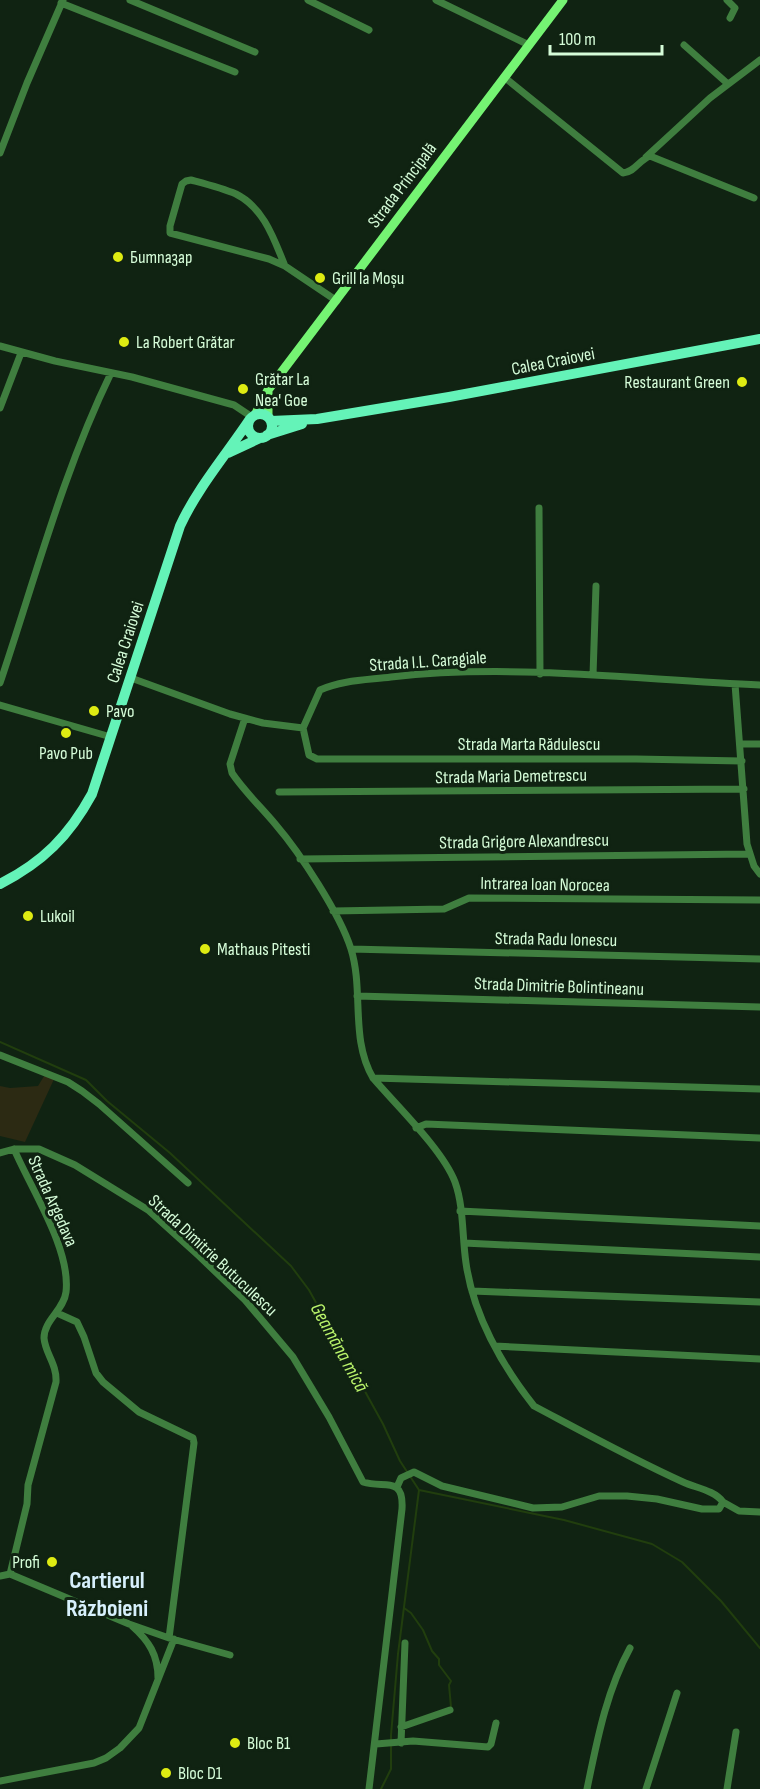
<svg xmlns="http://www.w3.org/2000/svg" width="760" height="1789" font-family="'Sofia Sans Condensed',sans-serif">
	<rect width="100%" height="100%" fill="#102312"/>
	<path fill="#2c2a13" d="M 46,1073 L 55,1077 L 25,1142 L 0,1136 L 0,1086 L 10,1088 L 38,1086 Z"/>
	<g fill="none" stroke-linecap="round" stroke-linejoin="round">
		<path stroke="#213e0e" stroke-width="2" d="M 0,1042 L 86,1080 L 107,1101 L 170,1153 L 291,1266 L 309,1290 L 383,1424 L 400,1461 L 419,1490 L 398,1654 L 391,1735 L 391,1769 L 381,1789
			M 419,1490 L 564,1520 L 652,1544 L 682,1562 L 721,1601 L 760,1648
			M 404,1608 L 411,1613 L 423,1630 L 432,1651 L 439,1659 L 439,1665 L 451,1681 L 449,1685 L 451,1707"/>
		<path stroke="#3f7e3f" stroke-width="7" d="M 130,0 L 255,52
			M 308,0 L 369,30
			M 436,0 L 529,45
			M 727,0 L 735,8 L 730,18
			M 61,3 L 235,72
			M 684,45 L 728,84
			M 504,77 L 623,173 C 635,172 639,160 650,156 L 754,198
			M 0,153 L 27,83 L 63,0
			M 646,157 L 710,98 L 760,60
			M 285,266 C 274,239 264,208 236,194 C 222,188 206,184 191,180 L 186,181 L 182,184 L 170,226 L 170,233 L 269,259 L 285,266 L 337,301
			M 0,346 L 55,361 L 132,377 L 234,405 L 252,417
			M 0,408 L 21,353
			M 539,508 L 540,674
			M 593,675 L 596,586
			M 131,678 L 230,714 L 263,723 L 303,728 L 320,690 C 342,680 368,680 391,677 C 514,663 638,680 760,685
			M 0,683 C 35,579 63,472 111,373
			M 735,684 L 747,844 L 754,866 L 760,874
			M 0,705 L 111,737
			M 245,718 L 230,764 L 232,773 C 244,791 261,807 276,825 C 300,853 340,914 351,949 C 364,991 350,1039 373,1078 C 396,1105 443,1150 455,1182 C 464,1207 462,1237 466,1263 C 473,1314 502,1366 534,1406 C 583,1432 632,1459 683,1482 C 696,1488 714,1490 723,1502 L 719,1509 L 702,1509 L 657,1499 L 627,1496 L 599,1496 L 562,1507 L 533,1508 L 442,1486 L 414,1472 L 401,1478 L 397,1487
			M 303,728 L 309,755 L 317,759 L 636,759 L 742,761
			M 741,744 L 760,744
			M 279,792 L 744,789
			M 300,859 L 749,854
			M 333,911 L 444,909 L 469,898 L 760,900
			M 351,949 L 760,959
			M 357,996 L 760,1007
			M 0,1055 L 68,1082 L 82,1091 L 99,1104 L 188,1183
			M 373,1078 L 760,1089
			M 416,1128 L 426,1124 L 760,1138
			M 0,1153 L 14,1149 L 39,1149 L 75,1165 L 148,1210 L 199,1256 L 245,1300 L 293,1357 L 329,1417 L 363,1482 C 384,1489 404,1475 402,1509 L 369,1789
			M 460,1211 L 760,1226
			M 464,1243 L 760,1257
			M 472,1291 L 760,1302
			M 57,1313 L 77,1322 L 84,1337 L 96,1373 L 103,1382 L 139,1412 L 193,1438 L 194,1443 L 169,1638
			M 495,1346 L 760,1359
			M 723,1502 L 739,1511 L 760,1512
			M 10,1574 L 27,1504 L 28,1485 L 56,1382 C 57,1364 45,1353 44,1338 C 44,1320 64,1310 66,1292 C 71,1249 31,1189 14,1149
			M 0,1576 L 10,1574 L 129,1624 L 169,1638 L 230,1655
			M 132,1626 C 149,1641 158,1655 158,1678
			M 401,1727 L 450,1710
			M 401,1743 L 405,1643
			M 376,1744 L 413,1741 L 488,1747 L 491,1744 L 496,1723
			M 0,1781 L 94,1763 L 106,1758 L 120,1748 L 139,1728 L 174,1639
			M 587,1789 C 597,1741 606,1692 630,1648
			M 646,1789 L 677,1693
			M 727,1789 L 736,1732"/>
		<path stroke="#75f473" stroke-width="9" d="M 255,415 L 268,390 L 563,0
			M 268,417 L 268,392"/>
		<path stroke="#64f3b8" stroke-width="10" d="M248 426a12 12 0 1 1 24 0a12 12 0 1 1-24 0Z
			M 271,421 L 317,419 L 449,397 L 760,339
			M 267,435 L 302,424
			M 228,453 L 260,438
			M 0,884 C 43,862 69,836 92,794 L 180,526 C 198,487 226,455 250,419"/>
	</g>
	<g fill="#deeb12" stroke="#102312" stroke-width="2">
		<circle cx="118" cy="257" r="6"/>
		<circle cx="320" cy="278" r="6"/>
		<circle cx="124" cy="342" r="6"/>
		<circle cx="742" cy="382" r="6"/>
		<circle cx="243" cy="389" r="6"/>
		<circle cx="94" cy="711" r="6"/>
		<circle cx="66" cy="733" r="6"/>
		<circle cx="28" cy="916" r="6"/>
		<circle cx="205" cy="949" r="6"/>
		<circle cx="52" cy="1562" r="6"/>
		<circle cx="235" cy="1743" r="6"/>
		<circle cx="166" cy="1773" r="6"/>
	</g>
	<g text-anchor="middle" stroke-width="6" stroke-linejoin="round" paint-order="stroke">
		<g font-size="18" fill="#d5fcd8" stroke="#102312">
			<text transform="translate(402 185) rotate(-53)" y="6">Strada Principală</text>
			<text transform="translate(553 361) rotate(-11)" y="6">Calea Craiovei</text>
			<text transform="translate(125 642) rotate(-72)" y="6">Calea Craiovei</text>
			<text transform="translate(428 661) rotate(-4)" y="6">Strada I.L. Caragiale</text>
			<text x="529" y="750">Strada Marta Rădulescu</text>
			<text transform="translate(511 776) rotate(-1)" y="6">Strada Maria Demetrescu</text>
			<text transform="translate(524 841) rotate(-1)" y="6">Strada Grigore Alexandrescu</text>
			<text transform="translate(545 884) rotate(1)" y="6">Intrarea Ioan Norocea</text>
			<text transform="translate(556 939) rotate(1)" y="6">Strada Radu Ionescu</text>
			<text transform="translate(559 986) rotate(2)" y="6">Strada Dimitrie Bolintineanu</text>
			<text transform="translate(53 1201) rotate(66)" y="6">Strada Argedava</text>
			<text transform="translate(213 1255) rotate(43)" y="6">Strada Dimitrie Butuculescu</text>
		</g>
		<g font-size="18" fill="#d5fcd8" stroke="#102312" text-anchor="start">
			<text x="130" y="263">Битпазар</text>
			<text x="332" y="284">Grill la Moșu</text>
			<text x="136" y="348">La Robert Grătar</text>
			<text x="255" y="385">Grătar La<tspan x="255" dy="21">Nea' Goe</tspan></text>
			<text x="730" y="388" text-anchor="end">Restaurant Green</text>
			<text x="106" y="717">Pavo</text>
			<text x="66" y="759" text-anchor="middle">Pavo Pub</text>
			<text x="40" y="922">Lukoil</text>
			<text x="217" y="955">Mathaus Pitesti</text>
			<text x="40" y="1568" text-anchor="end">Profi</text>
			<text x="247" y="1749">Bloc B1</text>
			<text x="178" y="1779">Bloc D1</text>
		</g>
		<g font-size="20" font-style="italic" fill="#baf46b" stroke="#102312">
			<text transform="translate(340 1347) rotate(61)" y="7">Geamăna mică</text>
		</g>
		<g font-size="24" font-weight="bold" fill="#d7f0fc" stroke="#102312">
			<text x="107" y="1588">Cartierul<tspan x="107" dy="28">Războieni</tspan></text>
		</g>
	</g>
	<path d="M550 45v9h112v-9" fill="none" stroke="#d5fcd8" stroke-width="3"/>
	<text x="559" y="45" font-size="18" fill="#d5fcd8" stroke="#102312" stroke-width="4.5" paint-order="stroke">100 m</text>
</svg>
